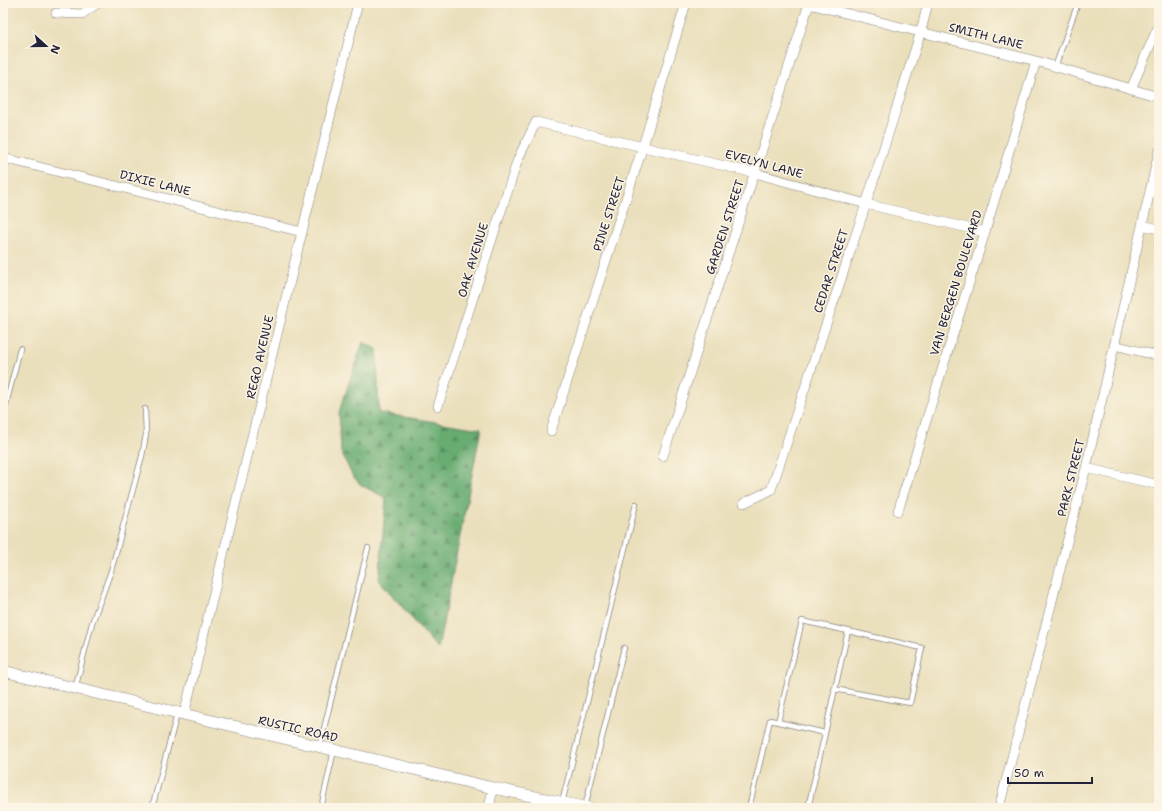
<svg xmlns="http://www.w3.org/2000/svg" width="1162" height="811" font-family="'Shantell Sans',sans-serif">
	<defs>
		<pattern id="forest-firs" width="22" height="20" patternUnits="userSpaceOnUse"><rect width="22" height="20" fill="#68ac71"/><path d="M5 1l3.5 6h-7zM16 11l3.5 6h-7z" fill="#558c5e"/></pattern>
	</defs>
	<rect width="100%" height="100%" fill="#fcf5e5"/>
	<filter id="ink" filterUnits="userSpaceOnUse"><feTurbulence type="fractalNoise" baseFrequency=".025" numOctaves="2"/><feDisplacementMap in="SourceGraphic" scale="8" xChannelSelector="R" yChannelSelector="G"/><feConvolveMatrix kernelMatrix="1 2 1 2 8 2 1 2 1" color-interpolation-filters="sRGB"/></filter>
	<filter id="wash" filterUnits="userSpaceOnUse"><feTurbulence type="fractalNoise" baseFrequency=".012" numOctaves="4" result="noise"/><feDisplacementMap in="SourceGraphic" scale="16" xChannelSelector="R" yChannelSelector="G"/><feGaussianBlur stdDeviation="0.9" result="paint"/><feColorMatrix in="noise" values="0 0 0 0 0 0 0 0 0 0 0 0 0 0 0 0 0 1.4 0 .05"/><feComposite in="paint" operator="in"/></filter>
	<g filter="url(#wash)">
		<rect width="100%" height="100%" fill="#eadfbb"/>
		<path fill="url(#forest-firs)" stroke="#456756" d="M 363,342 L 377,349 L 379,413 L 481,429 L 438,649 L 379,580 L 386,498 L 361,485 L 352,475 L 341,452 L 339,412 Z"/>
	</g>
	<g filter="url(#ink)">
		<g fill="none" stroke-linecap="round" stroke-linejoin="round">
			<defs>
				<path id="service" d="M 1055,67 L 1078,3
					M 3,416 L 20,349
					M 75,689 L 92,623 L 111,571 L 142,456 L 146,435 L 145,409
					M 778,722 L 802,621 L 848,631
					M 825,733 L 848,631 L 922,648 L 910,703 L 834,689
					M 320,745 L 368,548
					M 562,803 L 636,504
					M 585,807 L 624,648
					M 108,808 L 110,808
					M 152,808 L 177,714
					M 321,808 L 334,750
					M 749,808 L 770,720 L 825,733 L 808,808"/>
				<path id="minor" d="M 805,3 L 1036,61 L 1159,97
					M 56,13 L 82,14 L 98,3
					M 1131,89 L 1159,25
					M 3,158 L 302,232
					M 1142,225 L 1159,229
					M 1114,345 L 1159,356
					M 438,406 L 518,159 L 536,122 L 755,173 L 866,204 L 985,232
					M 551,431 L 643,146 L 686,3
					M 663,456 L 809,4
					M 1086,468 L 1159,485
					M 744,503 L 771,490 L 866,204 L 921,31 L 928,3
					M 898,511 L 985,232 L 1036,61
					M 184,715 L 358,3
					M 489,808 L 493,788
					M 999,808 L 1086,468 L 1159,152"/>
				<path id="tertiary" d="M 3,671 L 493,788 L 588,808"/>
			</defs>
			<use href="#service" stroke="#86807b" stroke-width="6"/>
			<use href="#minor" stroke="#86807b" stroke-width="10"/>
			<use href="#tertiary" stroke="#86807b" stroke-width="12"/>
			<use href="#service" stroke="#fff" stroke-width="4.5"/>
			<use href="#minor" stroke="#fff" stroke-width="9"/>
			<use href="#tertiary" stroke="#fff" stroke-width="11"/>
		</g>
	</g>
	<g text-anchor="middle" stroke-width="3" stroke-linejoin="round" paint-order="stroke">
		<g font-size="12" fill="#22223b" stroke="#fcf5e5">
			<text transform="translate(986 36) rotate(14)" y="4">SMITH LANE</text>
			<text transform="translate(764 164) rotate(15)" y="4">EVELYN LANE</text>
			<text transform="translate(155 183) rotate(14)" y="4">DIXIE LANE</text>
			<text transform="translate(609 214) rotate(-72)" y="4">PINE STREET</text>
			<text transform="translate(725 227) rotate(-72)" y="4">GARDEN STREET</text>
			<text transform="translate(473 260) rotate(-73)" y="4">OAK AVENUE</text>
			<text transform="translate(831 271) rotate(-72)" y="4">CEDAR STREET</text>
			<text transform="translate(956 283) rotate(-73)" y="4">VAN BERGEN BOULEVARD</text>
			<text transform="translate(260 357) rotate(-77)" y="4">REGO AVENUE</text>
			<text transform="translate(1071 478) rotate(-76)" y="4">PARK STREET</text>
			<text transform="translate(298 729) rotate(13)" y="4">RUSTIC ROAD</text>
		</g>
	</g>
	<rect width="1162" height="811" fill="none" stroke="#fcf5e5" stroke-width="16"/>
	<g transform="translate(46 46) rotate(111)" stroke="#fcf5e5" stroke-width="3" paint-order="stroke">
	<path d="M0-3L7 15L0 10L-7 15Z" fill="#22223b"/>
	<text y="-6" font-size="11" font-weight="bold" text-anchor="middle" fill="#22223b">N</text>
	</g>
	<path d="M1008 777v6h84v-6" fill="none" stroke="#22223b" stroke-width="2"/>
	<text x="1014" y="777" font-size="12" fill="#22223b" stroke="#fcf5e5" stroke-width="3" paint-order="stroke">50 m</text>
</svg>
